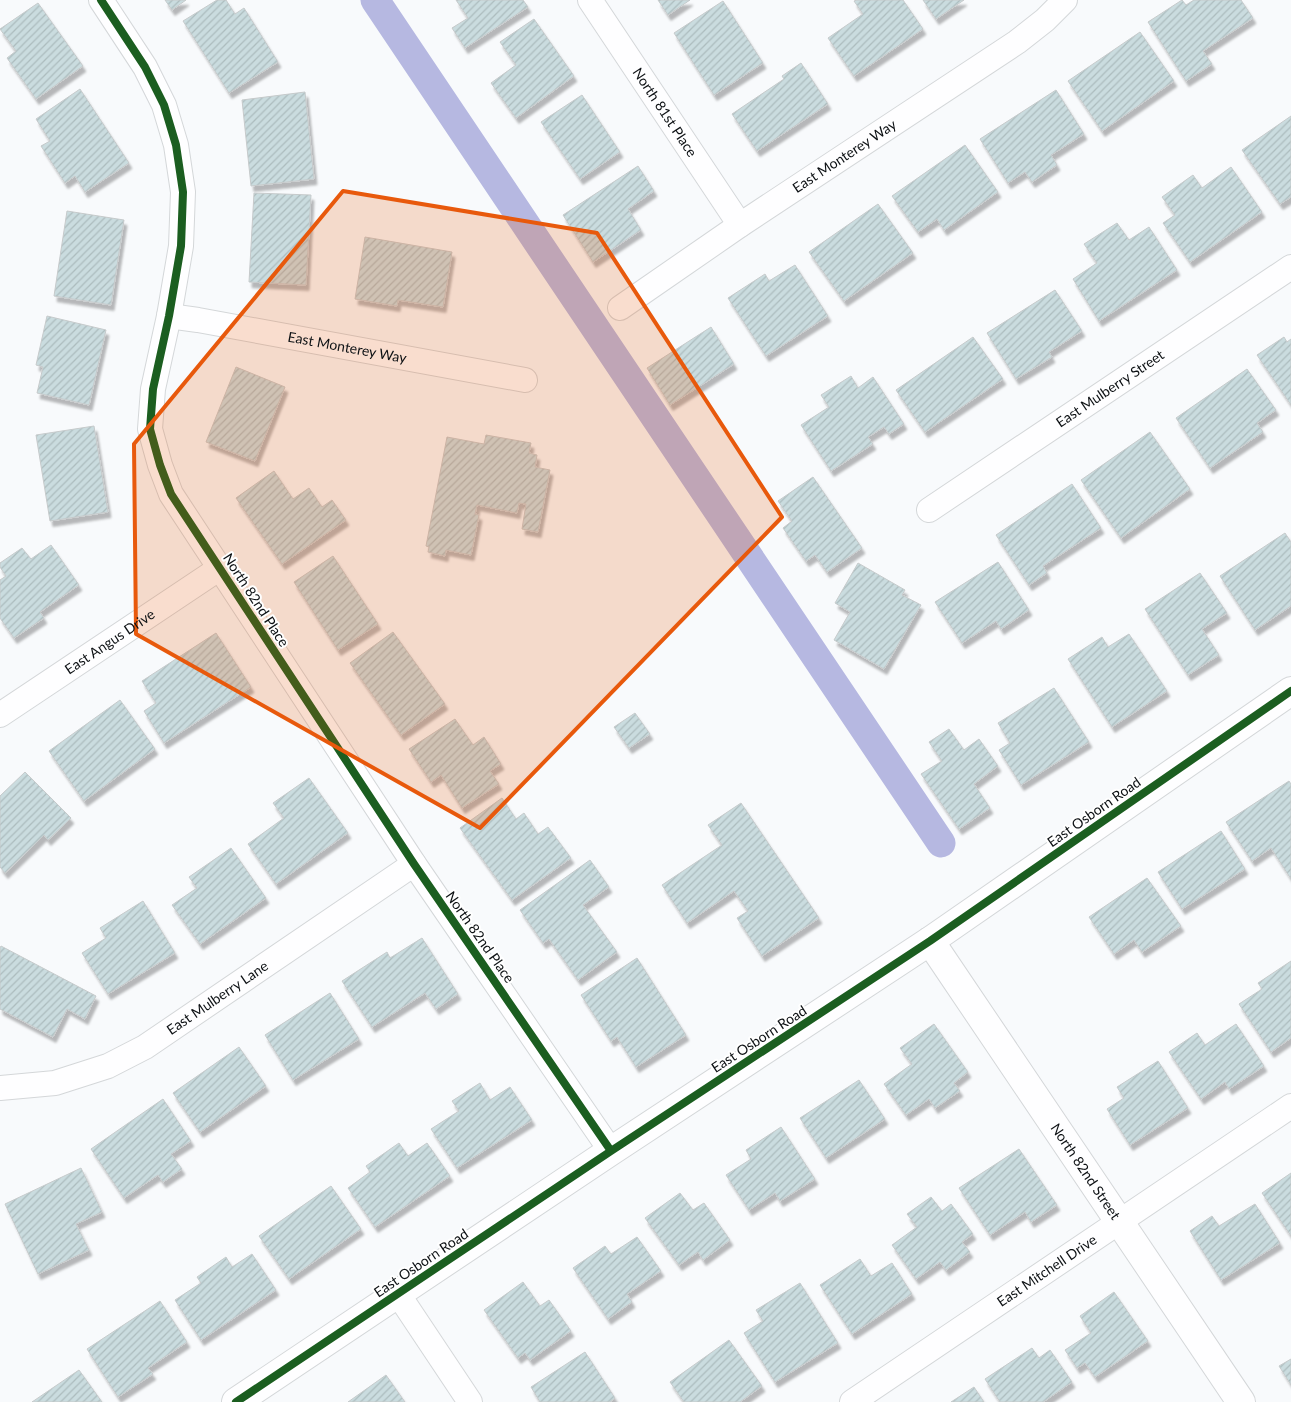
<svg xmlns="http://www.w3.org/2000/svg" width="1291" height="1402" font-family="Lato,sans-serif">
	<defs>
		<pattern id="building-hatch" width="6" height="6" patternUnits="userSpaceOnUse" patternTransform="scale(1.25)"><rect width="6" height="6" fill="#cadcdf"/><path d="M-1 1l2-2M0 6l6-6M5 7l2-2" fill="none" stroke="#acbcbe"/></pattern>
		<filter id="shadow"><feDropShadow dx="3" dy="5.5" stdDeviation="1" flood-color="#0004"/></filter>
	</defs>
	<rect width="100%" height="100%" fill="#f8fafc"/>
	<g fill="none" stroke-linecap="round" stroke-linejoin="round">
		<path stroke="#b6b8e1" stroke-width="29" d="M 375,0 L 941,843"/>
	</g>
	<path fill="url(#building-hatch)" stroke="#c6cacb" filter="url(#shadow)" d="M 165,0 L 186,0 L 172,10 Z
		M 217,0 L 226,0 L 235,14 L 244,8 L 278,62 L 229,93 L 183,21 Z
		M 456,0 L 523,0 L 528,7 L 465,48 L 452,28 L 468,18 Z
		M 658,0 L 690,0 L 668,15 Z
		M 857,0 L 903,0 L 923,29 L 854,76 L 828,38 L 863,14 L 854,1 Z
		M 923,0 L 964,0 L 936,19 Z
		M 1182,0 L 1186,5 L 1194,0 L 1241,0 L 1253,18 L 1203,51 L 1212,64 L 1186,81 L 1148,22 Z
		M 723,1 L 763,63 L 714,95 L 674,33 Z
		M 38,3 L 83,66 L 36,99 L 7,58 L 16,51 L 0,29 Z
		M 534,19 L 574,76 L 516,118 L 491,83 L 516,65 L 500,42 Z
		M 1140,32 L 1174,81 L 1102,131 L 1068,81 Z
		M 801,63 L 828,104 L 757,151 L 732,114 L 784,79 L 782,76 Z
		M 80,89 L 129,163 L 85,192 L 75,176 L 65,183 L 41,146 L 50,141 L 36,119 Z
		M 1056,90 L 1084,134 L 1051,155 L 1057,165 L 1032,182 L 1025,172 L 1008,183 L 980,139 Z
		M 305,92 L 314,179 L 251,186 L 242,100 Z
		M 582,95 L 620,152 L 580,179 L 541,122 Z
		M 1291,116 L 1291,197 L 1280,204 L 1242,150 Z
		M 965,145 L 998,192 L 944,230 L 937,219 L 918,232 L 892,196 Z
		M 638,166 L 654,191 L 628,209 L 641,230 L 593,262 L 563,215 Z
		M 1231,167 L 1262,212 L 1190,262 L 1163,223 L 1175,215 L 1162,197 L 1193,175 L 1202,188 Z
		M 254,193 L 311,195 L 306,285 L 249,282 Z
		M 878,204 L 913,253 L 844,301 L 809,252 Z
		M 67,211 L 124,220 L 111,305 L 54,296 Z
		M 1117,223 L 1129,240 L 1149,227 L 1177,270 L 1099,321 L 1073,279 L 1097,263 L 1084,244 Z
		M 365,237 L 452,252 L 443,307 L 398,300 L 397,306 L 355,299 Z
		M 795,265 L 828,316 L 766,356 L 728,298 L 765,274 L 769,281 Z
		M 1055,290 L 1082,331 L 1049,352 L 1052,357 L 1016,379 L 987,333 Z
		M 47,316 L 106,330 L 89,405 L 37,393 L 43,367 L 36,365 Z
		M 711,327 L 734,364 L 670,405 L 647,368 Z
		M 973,337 L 1003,379 L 925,432 L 896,390 Z
		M 1284,337 L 1287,342 L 1291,339 L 1291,405 L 1257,355 Z
		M 236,367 L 285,387 L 255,461 L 206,442 Z
		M 1247,369 L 1276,410 L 1257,423 L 1263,432 L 1210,468 L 1176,418 Z
		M 851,376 L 858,388 L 873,377 L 904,424 L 889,434 L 884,427 L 868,437 L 873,444 L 831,471 L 801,425 L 829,407 L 821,395 Z
		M 94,426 L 108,512 L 50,521 L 36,435 Z
		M 1150,432 L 1190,489 L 1121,538 L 1081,480 Z
		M 486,435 L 531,443 L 529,453 L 537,455 L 535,467 L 550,470 L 538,532 L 522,529 L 526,504 L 519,503 L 517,513 L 477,505 L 475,514 L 479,515 L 471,555 L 446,550 L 445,556 L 428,552 L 429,547 L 426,546 L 447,437 L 484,444 Z
		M 274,471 L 293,499 L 309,488 L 322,507 L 332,500 L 346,520 L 282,564 L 236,498 Z
		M 813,477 L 862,548 L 827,572 L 815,555 L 806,561 L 783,528 L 792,521 L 778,501 Z
		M 1072,484 L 1101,528 L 1043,566 L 1047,573 L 1029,585 L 996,535 Z
		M 1285,533 L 1291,542 L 1291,606 L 1255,630 L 1220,576 Z
		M 51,545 L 79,585 L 40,612 L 44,618 L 14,638 L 0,618 L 0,580 L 6,576 L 0,567 L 0,563 L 22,548 L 31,559 Z
		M 333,556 L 378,624 L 338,650 L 294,582 Z
		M 998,562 L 1029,610 L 1001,629 L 996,621 L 962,643 L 935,602 Z
		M 858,563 L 905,590 L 902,595 L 921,605 L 884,669 L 834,640 L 850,612 L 835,603 Z
		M 1200,573 L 1227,613 L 1202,629 L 1219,655 L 1188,675 L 1145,609 Z
		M 393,632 L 445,704 L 401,735 L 350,663 Z
		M 216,633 L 251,687 L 164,743 L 144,711 L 156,703 L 142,681 Z
		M 1129,634 L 1167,691 L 1112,727 L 1068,659 L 1102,637 L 1108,647 Z
		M 1054,688 L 1089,742 L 1021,785 L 999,750 L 1010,743 L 998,723 Z
		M 120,700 L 155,749 L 84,801 L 49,751 Z
		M 635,713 L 650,734 L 629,748 L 614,727 Z
		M 455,719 L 473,745 L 484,737 L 501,764 L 490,771 L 499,784 L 462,808 L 441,775 L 431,782 L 409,749 Z
		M 949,729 L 964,750 L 979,739 L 998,766 L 974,784 L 990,808 L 959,829 L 921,774 L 942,761 L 929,742 Z
		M 25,772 L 71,818 L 48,840 L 44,835 L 5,873 L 0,867 L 0,796 Z
		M 309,778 L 348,833 L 276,884 L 248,844 L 284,818 L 273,803 Z
		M 1289,781 L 1291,784 L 1291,879 L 1271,848 L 1252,861 L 1226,822 Z
		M 502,798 L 516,819 L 524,813 L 538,834 L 548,827 L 571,858 L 512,900 L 460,828 Z
		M 741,803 L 819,918 L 762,956 L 737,918 L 748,911 L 734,891 L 687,923 L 662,885 L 722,845 L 708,825 Z
		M 1221,831 L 1245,869 L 1182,909 L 1158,872 Z
		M 231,848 L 266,898 L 200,944 L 172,905 L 197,888 L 189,877 Z
		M 590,860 L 609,887 L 583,905 L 617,952 L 578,980 L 549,939 L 543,943 L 520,910 Z
		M 1147,878 L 1181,926 L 1142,952 L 1134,940 L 1114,954 L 1089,917 Z
		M 143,901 L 175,953 L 108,994 L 82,953 L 106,938 L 100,928 Z
		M 422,938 L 458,994 L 436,1009 L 425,993 L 372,1027 L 342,981 L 387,952 L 390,958 Z
		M 1,946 L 96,996 L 85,1019 L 67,1009 L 53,1037 L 0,1009 L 0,948 Z
		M 637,958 L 686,1035 L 636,1067 L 617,1037 L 611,1041 L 581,995 Z
		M 1291,961 L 1291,1038 L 1271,1052 L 1239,1004 L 1262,989 L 1258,983 Z
		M 330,993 L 359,1039 L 293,1080 L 265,1035 Z
		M 934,1024 L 968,1072 L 954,1083 L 960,1091 L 935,1108 L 929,1099 L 906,1115 L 884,1084 L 912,1064 L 900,1048 Z
		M 1236,1024 L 1264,1066 L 1229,1089 L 1225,1082 L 1201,1099 L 1169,1052 L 1197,1033 L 1205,1045 Z
		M 239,1047 L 266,1086 L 200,1132 L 173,1093 Z
		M 1158,1061 L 1188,1108 L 1130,1145 L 1107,1109 L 1124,1098 L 1117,1087 Z
		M 859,1080 L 885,1119 L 826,1158 L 800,1118 Z
		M 480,1083 L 490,1100 L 510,1087 L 532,1120 L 457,1168 L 431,1129 L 459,1111 L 452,1101 Z
		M 163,1099 L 191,1141 L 171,1154 L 182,1169 L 163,1182 L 158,1175 L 124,1198 L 91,1149 Z
		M 781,1127 L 815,1179 L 780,1201 L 775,1193 L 749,1210 L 726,1175 L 751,1159 L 746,1150 Z
		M 399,1143 L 408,1156 L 427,1143 L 450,1176 L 375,1227 L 348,1188 L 370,1172 L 366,1166 Z
		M 1019,1149 L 1057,1205 L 1031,1222 L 1025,1212 L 990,1235 L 959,1188 Z
		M 81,1168 L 102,1212 L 76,1224 L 89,1250 L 38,1274 L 5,1204 Z
		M 1291,1173 L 1291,1236 L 1262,1193 Z
		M 331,1186 L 361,1229 L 289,1279 L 259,1236 Z
		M 680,1193 L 693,1210 L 704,1203 L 730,1240 L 703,1260 L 698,1252 L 679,1265 L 645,1218 Z
		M 931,1197 L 942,1211 L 951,1204 L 973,1234 L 962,1242 L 970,1252 L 946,1270 L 940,1262 L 916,1279 L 892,1245 L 917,1227 L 907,1214 Z
		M 1255,1204 L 1280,1243 L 1221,1280 L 1190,1231 L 1212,1216 L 1219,1226 Z
		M 637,1237 L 661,1271 L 627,1294 L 632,1302 L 608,1319 L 573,1268 L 605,1246 L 611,1254 Z
		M 252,1254 L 276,1290 L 201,1340 L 175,1300 L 201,1283 L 197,1277 L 226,1257 L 232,1267 Z
		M 860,1259 L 871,1276 L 892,1263 L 912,1294 L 852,1334 L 820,1285 Z
		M 523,1282 L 540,1306 L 549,1300 L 571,1331 L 530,1360 L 525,1353 L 518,1358 L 484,1310 Z
		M 800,1283 L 838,1343 L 775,1382 L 744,1333 L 763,1321 L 756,1310 Z
		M 1114,1292 L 1148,1341 L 1095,1377 L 1085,1363 L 1077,1368 L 1065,1350 L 1091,1333 L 1080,1316 Z
		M 160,1301 L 187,1342 L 148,1368 L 153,1374 L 118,1397 L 87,1349 Z
		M 729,1340 L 762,1386 L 740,1402 L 684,1402 L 670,1382 Z
		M 1032,1348 L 1039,1358 L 1050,1350 L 1072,1382 L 1043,1402 L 1000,1402 L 985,1379 Z
		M 585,1352 L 615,1398 L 610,1402 L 540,1402 L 531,1387 Z
		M 1291,1359 L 1291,1385 L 1279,1366 Z
		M 79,1370 L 102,1402 L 32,1402 Z
		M 386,1375 L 405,1402 L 348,1402 Z
		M 974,1387 L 984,1402 L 951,1402 Z"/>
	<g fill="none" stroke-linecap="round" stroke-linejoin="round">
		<defs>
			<g id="street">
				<path d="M 101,0 L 145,67 L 164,105 L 176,145 L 183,192 L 181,246 L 169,316 L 153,389 L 150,429 L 160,465 L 171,494 L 414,864 L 611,1151"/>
				<path id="s1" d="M 590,0 L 740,225"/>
				<path id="s2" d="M 620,308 L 740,225 L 1017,42 L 1045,20 L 1065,0"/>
				<path id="s3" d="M 169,316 L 198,320 L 525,380"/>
				<path id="s4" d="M 929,510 L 1291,267"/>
				<path id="s5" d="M 0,715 L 220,568"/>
				<path id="s6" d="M 0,1088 L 55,1083 L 108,1066 L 145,1047 L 414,864"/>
				<path d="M 398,1294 L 470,1402"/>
				<path id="s7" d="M 852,1402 L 1291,1106"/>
			</g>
			<g id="secondary">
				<path id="s8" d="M 930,941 L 1241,1402"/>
				<path d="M 236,1402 L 611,1151 L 930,941 L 1291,691"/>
			</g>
		</defs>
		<use href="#street" stroke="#d4d7d9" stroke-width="26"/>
		<use href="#secondary" stroke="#d4d7d9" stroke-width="30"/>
		<use href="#street" stroke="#fefeff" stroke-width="24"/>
		<use href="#secondary" stroke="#fefeff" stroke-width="28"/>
		<defs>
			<path id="cycleway" d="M 101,0 L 145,67 L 164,105 L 176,145 L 183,192 L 181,246 L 169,316 L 153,389 L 150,429 L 160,465 L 171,494 L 414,864 L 611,1151
				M 236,1402 L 611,1151 L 930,941 L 1291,691"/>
		</defs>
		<use href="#cycleway" stroke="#fff" stroke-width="11"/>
		<use href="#cycleway" stroke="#1b5e20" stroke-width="8"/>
	</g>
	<path fill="#e8590c" fill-opacity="0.2" stroke="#e8590c" stroke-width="4" stroke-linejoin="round" d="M 343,191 L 597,233 L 782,517 L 480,828 L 136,634 L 134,444 Z"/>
	<g text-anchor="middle" stroke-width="4" stroke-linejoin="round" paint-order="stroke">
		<g font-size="14" fill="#0c1013" stroke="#fff">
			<text dy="5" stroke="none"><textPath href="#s1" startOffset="135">North 81st Place</textPath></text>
			<text dy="5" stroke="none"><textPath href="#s2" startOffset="271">East Monterey Way</textPath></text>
			<text dy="5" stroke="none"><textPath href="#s3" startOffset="181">East Monterey Way</textPath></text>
			<text dy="5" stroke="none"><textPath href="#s4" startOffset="218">East Mulberry Street</textPath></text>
			<text transform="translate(256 600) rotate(57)" y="5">North 82nd Place</text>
			<text dy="5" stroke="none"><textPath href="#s5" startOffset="132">East Angus Drive</textPath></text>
			<text transform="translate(1094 812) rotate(-35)" y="5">East Osborn Road</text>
			<text transform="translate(480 937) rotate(55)" y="5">North 82nd Place</text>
			<text dy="5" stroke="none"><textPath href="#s6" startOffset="240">East Mulberry Lane</textPath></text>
			<text transform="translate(759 1039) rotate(-33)" y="5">East Osborn Road</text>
			<text dy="5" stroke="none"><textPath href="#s8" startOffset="278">North 82nd Street</textPath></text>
			<text transform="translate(421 1263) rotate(-34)" y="5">East Osborn Road</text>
			<text dy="5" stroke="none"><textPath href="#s7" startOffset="235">East Mitchell Drive</textPath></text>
		</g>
	</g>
</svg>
